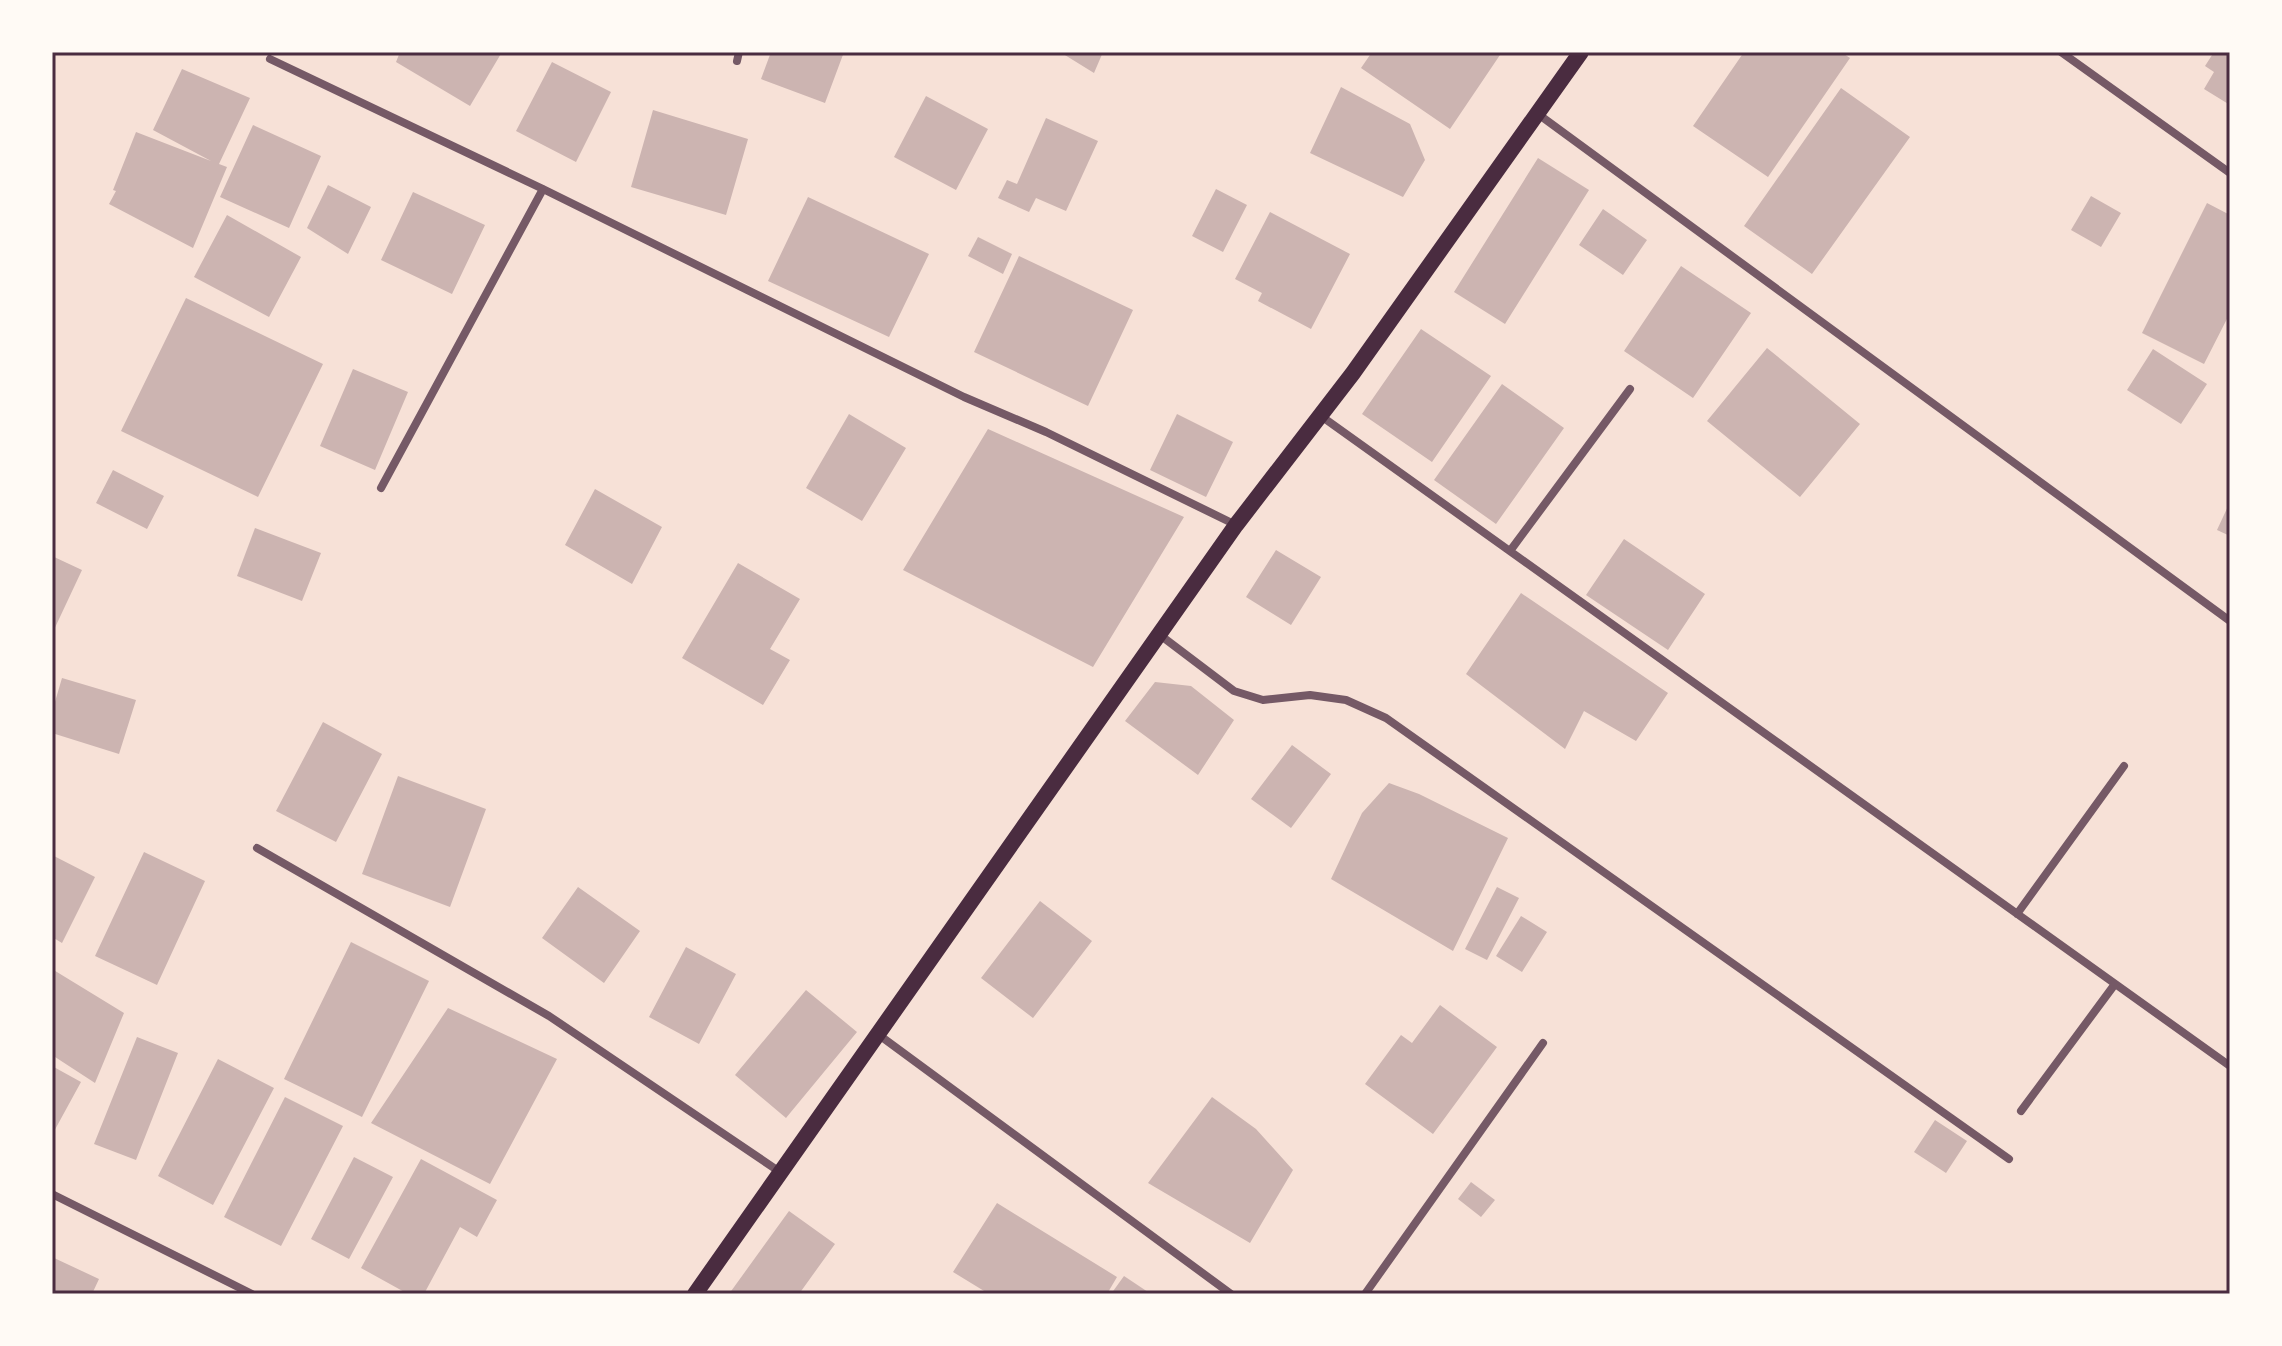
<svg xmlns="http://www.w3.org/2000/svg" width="2282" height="1346" font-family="'Crimson Pro',serif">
	<rect width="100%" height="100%" fill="#f7e1d7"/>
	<path fill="#ccb4b1" d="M 400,52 L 502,52 L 470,106 L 396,62 Z
		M 771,52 L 844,52 L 825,103 L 761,79 Z
		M 1060,52 L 1103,52 L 1094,73 Z
		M 1372,52 L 1502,52 L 1450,129 L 1361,68 Z
		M 1744,52 L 1841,52 L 1850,58 L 1768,177 L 1693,126 Z
		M 2214,52 L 2230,52 L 2230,105 L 2204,89 L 2214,72 L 2205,66 Z
		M 552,62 L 611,92 L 576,162 L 516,131 Z
		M 182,69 L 250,98 L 219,164 L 227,167 L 193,248 L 109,204 L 116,191 L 113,190 L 136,132 L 211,161 L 153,130 Z
		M 1341,87 L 1410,124 L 1425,160 L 1403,197 L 1310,153 Z
		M 1841,88 L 1910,137 L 1812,274 L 1744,226 Z
		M 926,96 L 988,129 L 956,190 L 894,157 Z
		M 653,110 L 748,139 L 726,215 L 631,187 Z
		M 1046,118 L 1098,141 L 1066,211 L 1036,198 L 1029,212 L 998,198 L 1007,180 L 1017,184 Z
		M 253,125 L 321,156 L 289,228 L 220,197 Z
		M 1538,158 L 1589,190 L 1505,324 L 1454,292 Z
		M 328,185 L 371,207 L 348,254 L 307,228 Z
		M 1216,189 L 1247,205 L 1223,252 L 1192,236 Z
		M 413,192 L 485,225 L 452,294 L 381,260 Z
		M 2091,196 L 2121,213 L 2101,247 L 2071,230 Z
		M 808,197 L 929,254 L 889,337 L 768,281 Z
		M 2207,203 L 2230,215 L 2230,313 L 2204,364 L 2142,333 Z
		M 1603,209 L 1647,240 L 1623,275 L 1579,245 Z
		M 1270,212 L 1350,254 L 1311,329 L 1258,301 L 1262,293 L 1235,279 Z
		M 227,215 L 301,257 L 269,317 L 194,277 Z
		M 978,237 L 1012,254 L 1003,274 L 968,256 Z
		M 1019,256 L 1133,310 L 1088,406 L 974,352 Z
		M 1681,266 L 1751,313 L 1693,398 L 1624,351 Z
		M 186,298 L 323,364 L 258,497 L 121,431 Z
		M 1421,329 L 1491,376 L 1432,462 L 1362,414 Z
		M 1767,348 L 1860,424 L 1800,497 L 1707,421 Z
		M 2153,349 L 2207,384 L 2181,424 L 2127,390 Z
		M 353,369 L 408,392 L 375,470 L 320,446 Z
		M 1502,384 L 1564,428 L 1496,524 L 1434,480 Z
		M 849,414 L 906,448 L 862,521 L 806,488 Z
		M 1177,414 L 1233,442 L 1206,497 L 1150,470 Z
		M 988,429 L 1184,517 L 1093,667 L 903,570 Z
		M 113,470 L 164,496 L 147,529 L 96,503 Z
		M 595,489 L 662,527 L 632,584 L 565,545 Z
		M 2230,502 L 2230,536 L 2217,530 Z
		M 255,528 L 321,553 L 302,601 L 237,576 Z
		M 1624,539 L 1705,594 L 1668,650 L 1586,595 Z
		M 1276,550 L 1321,577 L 1291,625 L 1246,597 Z
		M 52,556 L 82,570 L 52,634 Z
		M 738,563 L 800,599 L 770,649 L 790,660 L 763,705 L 682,658 Z
		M 1521,593 L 1668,693 L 1636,741 L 1584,711 L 1565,749 L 1466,674 Z
		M 62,678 L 136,700 L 119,754 L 52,733 L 52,712 Z
		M 1155,682 L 1191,686 L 1234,720 L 1198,775 L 1125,721 Z
		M 323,722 L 382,754 L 336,842 L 276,811 Z
		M 1292,745 L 1331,774 L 1291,828 L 1251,799 Z
		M 398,776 L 486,809 L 450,907 L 362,874 Z
		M 1389,783 L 1419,794 L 1508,838 L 1453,951 L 1331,879 L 1362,813 Z
		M 144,852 L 205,881 L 157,985 L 95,956 Z
		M 54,856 L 95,877 L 62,943 L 52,937 L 52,857 Z
		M 578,887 L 640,931 L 604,983 L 542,938 Z
		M 1497,887 L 1519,898 L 1487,960 L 1465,949 Z
		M 1040,901 L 1092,941 L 1033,1018 L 981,978 Z
		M 1521,916 L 1547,932 L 1522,972 L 1496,956 Z
		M 351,942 L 429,981 L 362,1117 L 284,1079 Z
		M 686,947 L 736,974 L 699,1044 L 649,1017 Z
		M 52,969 L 124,1013 L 95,1083 L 52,1055 Z
		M 806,990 L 857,1032 L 786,1118 L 735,1075 Z
		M 1440,1005 L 1497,1047 L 1433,1134 L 1365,1084 L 1401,1035 L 1412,1043 Z
		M 448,1008 L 557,1059 L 490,1184 L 371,1123 Z
		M 137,1037 L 178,1053 L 136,1160 L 94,1144 Z
		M 218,1059 L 274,1088 L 213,1205 L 158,1176 Z
		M 52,1066 L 81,1082 L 52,1135 Z
		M 285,1097 L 343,1126 L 281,1246 L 224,1217 Z
		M 1212,1097 L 1256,1129 L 1293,1170 L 1250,1243 L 1148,1183 Z
		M 1935,1120 L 1967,1141 L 1946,1173 L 1914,1152 Z
		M 354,1157 L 393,1177 L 349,1259 L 311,1239 Z
		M 421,1159 L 497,1200 L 477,1237 L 460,1227 L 424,1294 L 408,1294 L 361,1268 Z
		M 1471,1182 L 1495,1200 L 1481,1217 L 1458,1199 Z
		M 997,1203 L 1117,1277 L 1107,1294 L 989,1294 L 953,1272 Z
		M 789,1211 L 835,1244 L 799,1294 L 729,1294 Z
		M 52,1257 L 99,1279 L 92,1294 L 52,1294 Z
		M 1124,1276 L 1151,1294 L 1111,1294 Z"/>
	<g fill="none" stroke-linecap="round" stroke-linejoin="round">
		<path stroke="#755966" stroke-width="8" d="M 2061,52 L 2230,173
			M 270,59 L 543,189 L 964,397 L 1046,432 L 1236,525
			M 737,61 L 739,52
			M 1538,114 L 2230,621
			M 1321,416 L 2230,1066
			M 381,488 L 543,189
			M 1510,551 L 1630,389
			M 1160,635 L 1234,691 L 1263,700 L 1310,695 L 1346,700 L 1386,718 L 2009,1159
			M 257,848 L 549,1016 L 780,1172
			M 2017,914 L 2124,766
			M 879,1035 L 1231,1294
			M 2021,1111 L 2115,984
			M 52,1194 L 252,1294
			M 1365,1294 L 1543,1043"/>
		<path stroke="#4a2c40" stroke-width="16" d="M 695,1294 L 1236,525 L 1353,373 L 1581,52"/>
	</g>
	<rect width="2282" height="1346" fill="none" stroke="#fffaf5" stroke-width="108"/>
	<rect x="54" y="54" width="2174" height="1238" fill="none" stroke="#4a2c40" stroke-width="3"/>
</svg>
